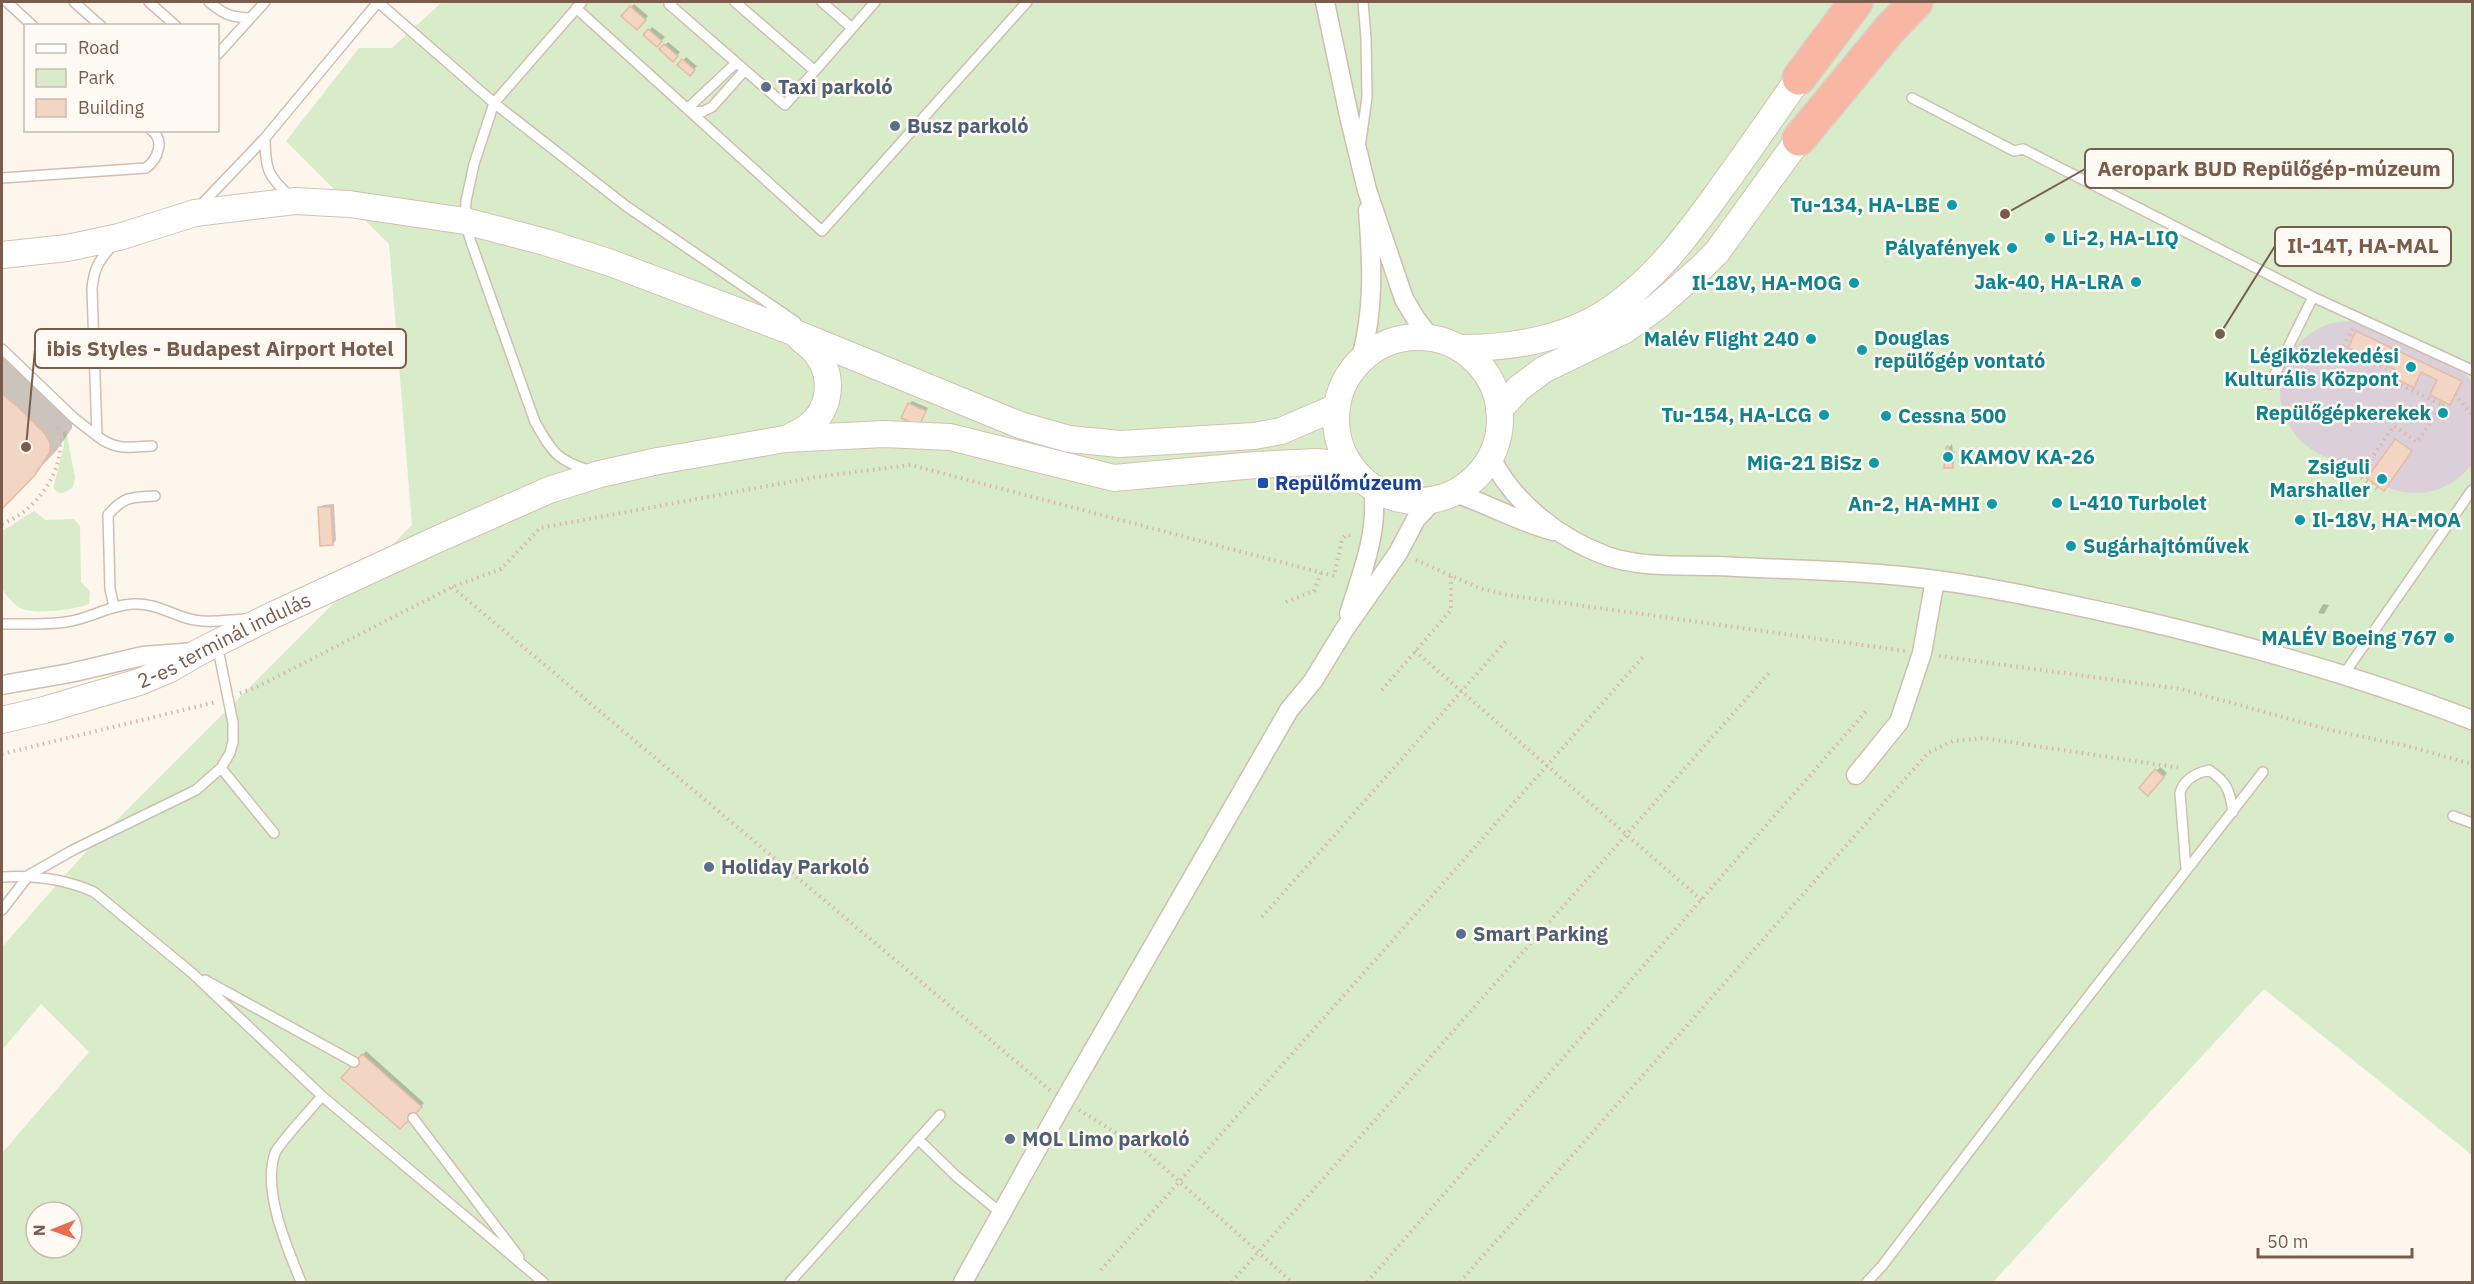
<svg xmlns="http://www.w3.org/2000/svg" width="2474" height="1284" font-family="'IBM Plex Sans',sans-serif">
	<rect width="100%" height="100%" fill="#fdf6ec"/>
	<path fill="#d8ecc9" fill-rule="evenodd" d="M 442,2 L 2472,2 L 2472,1155 L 2264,989 L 1993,1282 L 2,1282 L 2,1153 L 89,1052 L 41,1004 L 2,1050 L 2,947 L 91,846 L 412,525 L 389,244 L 286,141 L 359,48 L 392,48 ZM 36,1212 L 72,1212 L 72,1248 L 36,1248 Z
		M 66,431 L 75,477 L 73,487 C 66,492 62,496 54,489 L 54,485 L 64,446 L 63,432 Z
		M 34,511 L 46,520 L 74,519 L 80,526 L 81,582 L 90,591 L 89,604 C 75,610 37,614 22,609 C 15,606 5,595 2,588 L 2,531 Z"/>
	<path fill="#0003" d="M 634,4 L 648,16 L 637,28 L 623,16 Z
		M 652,27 L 665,37 L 657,45 L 645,35 Z
		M 668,42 L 680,52 L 673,60 L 661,49 Z
		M 686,57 L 697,66 L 690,74 L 679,65 Z
		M 2361,329 L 2464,378 L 2453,400 L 2450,403 L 2439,379 L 2422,371 L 2414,386 L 2387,355 L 2369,346 L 2363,354 L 2358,332 Z
		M 2,356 L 6,358 L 72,420 L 72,428 L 57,450 L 2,507 Z
		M 912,401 L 928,408 L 919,424 L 909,404 Z
		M 2400,437 L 2414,447 L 2387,486 L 2369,478 Z
		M 1952,444 L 1953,452 L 1956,451 L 1953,454 L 1954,463 L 1950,467 L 1944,454 Z
		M 334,504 L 336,540 L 333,544 L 319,508 L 323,505 Z
		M 2323,604 L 2329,605 L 2324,614 L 2318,613 Z
		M 2160,767 L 2167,773 L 2148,794 L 2141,788 Z
		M 366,1051 L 424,1103 L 400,1127 L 343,1078 Z"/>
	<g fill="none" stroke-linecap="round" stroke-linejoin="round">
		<path stroke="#dbcfda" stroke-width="140" d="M 2350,391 L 2415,423"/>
	</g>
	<path fill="#f3d5c3" stroke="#e6bba3" stroke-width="1.5" d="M 630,6 L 646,20 L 637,30 L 621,16 Z
		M 648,29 L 662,41 L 657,47 L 643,35 Z
		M 664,44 L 678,56 L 673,62 L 659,49 Z
		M 682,59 L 695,70 L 690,76 L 677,65 Z
		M 2356,331 L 2462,381 L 2450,405 L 2430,395 L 2437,380 L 2421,372 L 2414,388 L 2395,378 L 2398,371 L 2382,363 L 2385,355 L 2368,347 L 2364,355 L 2348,348 Z
		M 2,394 L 18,407 L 45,434 L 50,443 L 50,452 L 35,475 L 2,509 Z
		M 908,403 L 926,411 L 919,426 L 901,418 Z
		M 2395,439 L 2412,451 L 2384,491 L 2367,478 Z
		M 1948,446 L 1950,453 L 1953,454 L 1953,459 L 1951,458 L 1953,468 L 1944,468 L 1945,458 L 1943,459 L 1942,454 L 1946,453 L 1946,447 Z
		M 318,507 L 331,507 L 333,545 L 320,546 Z
		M 2155,769 L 2164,777 L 2148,796 L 2139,788 Z
		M 362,1054 L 422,1107 L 400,1129 L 341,1078 Z"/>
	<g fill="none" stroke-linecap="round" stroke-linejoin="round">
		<defs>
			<path id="lane" d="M 7,2 L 33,26
				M 74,2 L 101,26
				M 149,2 L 176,26
				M 209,2 C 225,15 230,17 250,18
				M 378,2 L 494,103 L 626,206 L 796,322
				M 582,2 L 494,103 L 474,164 L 466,201 L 465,221 L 471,242 L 535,422 C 553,453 556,460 591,471
				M 672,2 L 669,4 L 785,105 L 875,2
				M 735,2 L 815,71
				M 822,2 L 852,28
				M 576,8 L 822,231 L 1027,2
				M 218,54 L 265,2
				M 1912,98 L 2014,151 L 2023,149 L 2313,297 L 2472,370
				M 687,109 L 736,63
				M 689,110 L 702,112 L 712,107 L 745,70
				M 265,138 C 265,169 268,177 291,197
				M 1361,141 L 1367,97 L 1366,38 L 1363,2
				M 2,178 L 146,168 C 157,160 166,140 151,130
				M 200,206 L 265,138 L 378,2
				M 114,243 C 100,260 94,266 92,289 L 97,436 C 116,451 130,447 152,446
				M 2,349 L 74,418 L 97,436
				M 2270,384 L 2313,297
				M 114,606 L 110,589 L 108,515 C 124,496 132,497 155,496
				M 2,624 C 23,624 45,625 66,622 C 90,619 109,605 133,604 C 153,603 167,612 186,618 C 205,624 225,620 245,619
				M 2344,674 L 2472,490
				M 221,768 L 274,833
				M 2453,816 L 2472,823
				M 2186,869 L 2180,793 C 2184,779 2196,773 2209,770 C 2227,782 2230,791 2233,812
				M 2,877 C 32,875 65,879 94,892 L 192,973 L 322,1096 L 543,1282
				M 2,910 L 29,875 L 73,850 L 196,790 L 221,768 L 230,753 L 233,742 L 233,723 L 217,644
				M 205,980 L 354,1062
				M 413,1118 L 519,1257
				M 918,1139 L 956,1176 L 1001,1213
				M 301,1282 C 287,1247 262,1191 275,1153 C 279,1143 313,1107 322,1096
				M 790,1282 L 940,1115
				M 1867,1282 L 1882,1266 L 2038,1061 L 2263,772"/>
			<path id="street" d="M 1325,2 L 1349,116 L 1367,190 L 1404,299 L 1416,319 L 1431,338
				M 1360,361 C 1375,310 1372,262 1368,210
				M 1491,457 C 1512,502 1560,539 1607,556 C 1641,568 1682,565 1717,566 C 1789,570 1864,570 1936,580 C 2002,589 2067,604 2132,618 C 2248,645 2362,677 2472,720
				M 1455,493 C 1488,504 1519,522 1553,531
				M 1349,614 C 1362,572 1379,532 1373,488
				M 2,685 L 70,673 L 143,656 L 195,652
				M 1856,775 L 1899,722 L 1922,653 L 1935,580
				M 963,1282 L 1064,1101 L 1289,710 L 1313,681 L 1344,630 L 1398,553 L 1416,519 L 1434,500"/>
			<g id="secondary">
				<path d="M 2,255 L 67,248 L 119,237 L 195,213 L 295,201 L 349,204 L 465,221 L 545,242 L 611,263 L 793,332 L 1020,425 L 1069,439 L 1120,444 L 1254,436 L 1281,431 L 1337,407"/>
				<circle cx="1418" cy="419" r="82"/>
				<path d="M 1460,348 C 1510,348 1562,340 1605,313 C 1653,282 1687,236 1720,190 C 1747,153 1773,115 1799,78"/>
				<path d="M 1499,410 L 1519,388 L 1543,370 L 1625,330 L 1659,305 L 1700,269 L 1717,252 L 1799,139"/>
				<path d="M 788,438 C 795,434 803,431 809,426 C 831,408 834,377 817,354 C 813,348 805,343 800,338"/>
				<path id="s1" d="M 2,720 L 44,710 L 139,682 L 170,669 L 199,652 L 271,616 L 438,539 L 549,490 L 600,474 L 658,461 L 785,439 L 884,434 L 950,437 L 1114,478 L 1255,465 L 1316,462 L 1350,465"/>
			</g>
			<path id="highway" d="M 1799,78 L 1856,2
				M 1799,139 L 1889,30 L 1916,2"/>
		</defs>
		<use href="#lane" stroke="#d1beb0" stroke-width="12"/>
		<use href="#street" stroke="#d1beb0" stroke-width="21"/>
		<use href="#secondary" stroke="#d6c0b0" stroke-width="28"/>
		<use href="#highway" stroke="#dad1cd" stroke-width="36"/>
		<path stroke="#d9b8a5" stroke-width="4" stroke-dasharray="1.5 4.5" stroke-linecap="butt" d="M 2342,348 L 2387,369 L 2394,382 L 2443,405
			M 2335,362 L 2353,328
			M 2455,394 L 2472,415
			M 2377,489 L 2359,476 L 2394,426 L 2417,442 L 2445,402
			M 2,524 C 39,510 72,463 56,422
			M 1416,560 L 1479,588 L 1507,595 L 1905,651
			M 452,587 L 1051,1091
			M 1286,602 L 1314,591 L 1321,573
			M 1415,651 L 1704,902
			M 1939,656 L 2181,689 L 2330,730 L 2407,746 L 2472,764
			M 1382,690 L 1451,610 L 1451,576
			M 240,693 L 255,688 L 452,587 L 501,569 L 540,528 L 816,477 L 911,465 L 1334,576 L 1342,539 L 1346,535 L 1353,536
			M 2,754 L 216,702
			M 1262,917 L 1506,641
			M 1079,1110 L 1144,1150 L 1292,1282
			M 1101,1270 L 1643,657
			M 1232,1282 L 1769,673
			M 1367,1282 L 1868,709
			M 1460,1282 L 1928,753 L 1953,741 L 1983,738 L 2181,768"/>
		<use href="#lane" stroke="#fff" stroke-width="9"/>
		<use href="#street" stroke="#fff" stroke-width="18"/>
		<use href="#secondary" stroke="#fff" stroke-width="26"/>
		<use href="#highway" stroke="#f7b7a3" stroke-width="33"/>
	</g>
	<g fill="#5c6f8a" stroke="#fffaf3" stroke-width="2">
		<circle cx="766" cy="87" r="6"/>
		<circle cx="895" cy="126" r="6"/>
		<circle cx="709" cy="867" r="6"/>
		<circle cx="1461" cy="934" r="6"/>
		<circle cx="1010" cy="1139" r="6"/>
	</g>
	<g fill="#0f9aa8" stroke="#fffaf3" stroke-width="2">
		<circle cx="1952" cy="205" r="6"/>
		<circle cx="2050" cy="238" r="6"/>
		<circle cx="2012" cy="248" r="6"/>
		<circle cx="2136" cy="282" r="6"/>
		<circle cx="1854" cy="283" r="6"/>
		<circle cx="1811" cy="339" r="6"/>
		<circle cx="1862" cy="350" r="6"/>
		<circle cx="2411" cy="367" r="6"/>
		<circle cx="2443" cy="413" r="6"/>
		<circle cx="1824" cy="415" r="6"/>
		<circle cx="1886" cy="416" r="6"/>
		<circle cx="1948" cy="457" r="6"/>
		<circle cx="1874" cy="463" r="6"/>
		<circle cx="2382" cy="479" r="6"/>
		<circle cx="2057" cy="503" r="6"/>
		<circle cx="1992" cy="504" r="6"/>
		<circle cx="2300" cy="520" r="6"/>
		<circle cx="2071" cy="546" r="6"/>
		<circle cx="2449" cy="638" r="6"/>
	</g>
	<rect fill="#1a4fb4" stroke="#fffaf3" stroke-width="2" x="1257" y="477" width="12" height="12" rx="3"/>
	<g text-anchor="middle" stroke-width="5" stroke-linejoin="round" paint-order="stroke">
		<g font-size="20" font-weight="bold" fill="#4e5e75" stroke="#fffaf3" text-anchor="start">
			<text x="778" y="94">Taxi parkoló</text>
			<text x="907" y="133">Busz parkoló</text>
			<text x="721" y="874">Holiday Parkoló</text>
			<text x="1473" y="941">Smart Parking</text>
			<text x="1022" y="1146">MOL Limo parkoló</text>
		</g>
		<g font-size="20" font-weight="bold" fill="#0d838f" stroke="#fffaf3" text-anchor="end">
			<text x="1940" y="212">Tu-134, HA-LBE</text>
			<text x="2062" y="245" text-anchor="start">Li-2, HA-LIQ</text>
			<text x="2000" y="255">Pályafények</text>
			<text x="2124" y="289">Jak-40, HA-LRA</text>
			<text x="1842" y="290">Il-18V, HA-MOG</text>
			<text x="1874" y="345" text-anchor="start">Douglas<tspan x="1874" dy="23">repülőgép vontató</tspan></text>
			<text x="1799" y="346">Malév Flight 240</text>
			<text x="2399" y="363">Légiközlekedési<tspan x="2399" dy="23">Kulturális Központ</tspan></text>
			<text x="2431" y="420">Repülőgépkerekek</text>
			<text x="1812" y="422">Tu-154, HA-LCG</text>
			<text x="1898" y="423" text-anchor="start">Cessna 500</text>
			<text x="1960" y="464" text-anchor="start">KAMOV KA-26</text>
			<text x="1862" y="470">MiG-21 BiSz</text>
			<text x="2370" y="474">Zsiguli<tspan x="2370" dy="23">Marshaller</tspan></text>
			<text x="2069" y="510" text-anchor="start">L-410 Turbolet</text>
			<text x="1980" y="511">An-2, HA-MHI</text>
			<text x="2312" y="527" text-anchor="start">Il-18V, HA-MOA</text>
			<text x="2083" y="553" text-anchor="start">Sugárhajtóművek</text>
			<text x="2437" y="645">MALÉV Boeing 767</text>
		</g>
		<g font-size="20" font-weight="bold" fill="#164399" stroke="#fffaf3" text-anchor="start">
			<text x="1275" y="490">Repülőmúzeum</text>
		</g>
		<g font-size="20" fill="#7a5c4d" stroke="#fffaf3">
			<text dy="7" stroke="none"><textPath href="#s1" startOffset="237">2-es terminál indulás</textPath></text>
		</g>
	</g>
	<path fill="none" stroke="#7a5c4d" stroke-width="2" d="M2005 214L2085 169M2220 334L2275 246M26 447L35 349"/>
	<g fill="#7a5c4d" stroke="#fffaf3" stroke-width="2">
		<circle cx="2005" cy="214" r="6"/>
		<circle cx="2220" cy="334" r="6"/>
		<circle cx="26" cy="447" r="6"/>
	</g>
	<g fill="#fffaf3" stroke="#7a5c4d" stroke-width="2">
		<rect x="2085" y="149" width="368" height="39" rx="6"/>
		<rect x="2275" y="227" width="176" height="39" rx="6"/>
		<rect x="35" y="329" width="371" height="39" rx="6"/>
	</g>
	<g font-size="21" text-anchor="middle" font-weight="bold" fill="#7a5c4d">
		<text x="2269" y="176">Aeropark BUD Repülőgép-múzeum</text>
		<text x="2363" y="253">Il-14T, HA-MAL</text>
		<text x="220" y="356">ibis Styles - Budapest Airport Hotel</text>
	</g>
	<rect width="2474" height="1284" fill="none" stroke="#7a5c4d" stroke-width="6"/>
	<rect x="24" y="24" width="195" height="108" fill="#fffaf3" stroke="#cabbb1" stroke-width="1.5"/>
	<rect x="36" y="44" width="30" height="9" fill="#ffffff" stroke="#cabbb1" stroke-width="1.5"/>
	<text x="78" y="54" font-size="18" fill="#7a5c4d">Road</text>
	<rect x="36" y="69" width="30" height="18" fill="#d8ecc9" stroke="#cabbb1" stroke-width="1.5"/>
	<text x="78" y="84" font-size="18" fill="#7a5c4d">Park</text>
	<rect x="36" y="99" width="30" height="18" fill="#f3d5c3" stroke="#cabbb1" stroke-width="1.5"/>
	<text x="78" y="114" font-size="18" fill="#7a5c4d">Building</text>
	<g transform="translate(54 1230) rotate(269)"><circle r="28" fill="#fffaf3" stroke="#cabbb1" stroke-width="1.5"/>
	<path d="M0-4.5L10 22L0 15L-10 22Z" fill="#e76f51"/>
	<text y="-9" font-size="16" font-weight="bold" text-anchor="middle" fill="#7a5c4d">N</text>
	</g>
	<path d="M2258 1248v9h154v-9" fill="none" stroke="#7a5c4d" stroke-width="3"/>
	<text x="2267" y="1248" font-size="18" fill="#7a5c4d" stroke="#fffaf3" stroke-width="4.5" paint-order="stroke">50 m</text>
</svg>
